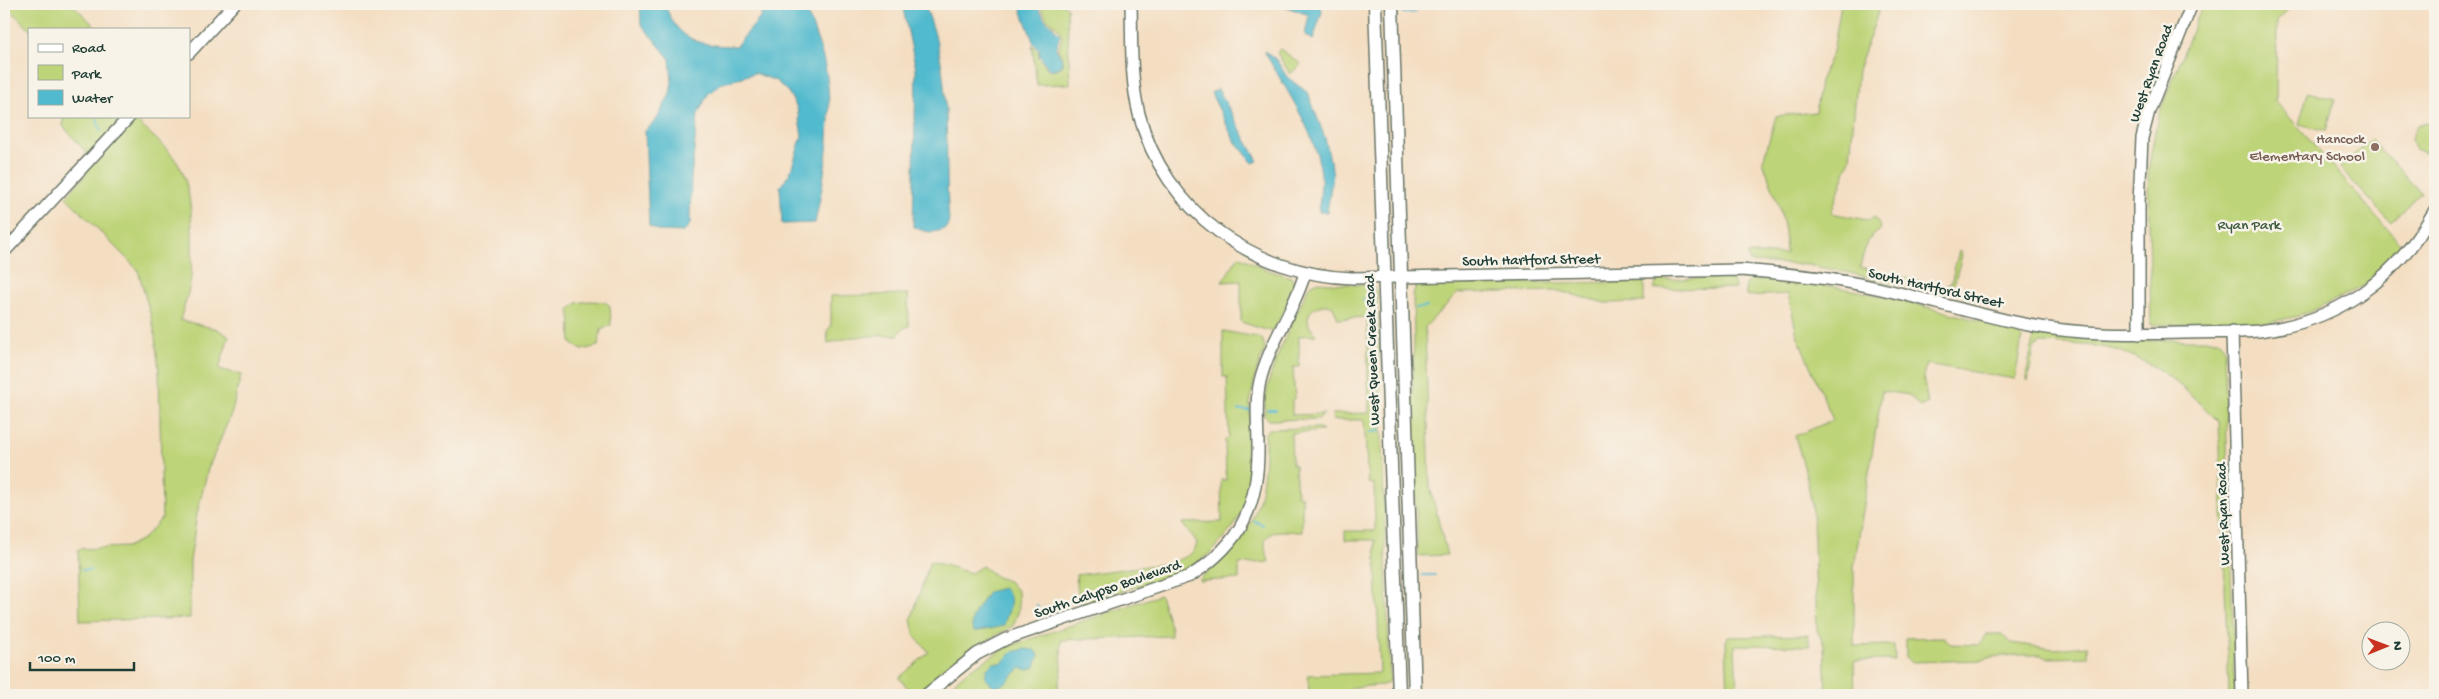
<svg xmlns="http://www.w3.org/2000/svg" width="2439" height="699" font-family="'Gochi Hand',sans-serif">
	<rect width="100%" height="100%" fill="#f7f3e8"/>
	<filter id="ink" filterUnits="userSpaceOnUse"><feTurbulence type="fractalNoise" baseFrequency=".02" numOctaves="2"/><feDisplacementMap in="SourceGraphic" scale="10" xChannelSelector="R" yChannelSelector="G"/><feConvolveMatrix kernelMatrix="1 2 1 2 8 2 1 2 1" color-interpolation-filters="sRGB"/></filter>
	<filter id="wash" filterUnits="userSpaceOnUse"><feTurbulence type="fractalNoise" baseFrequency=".0096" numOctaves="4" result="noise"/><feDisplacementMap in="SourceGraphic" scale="20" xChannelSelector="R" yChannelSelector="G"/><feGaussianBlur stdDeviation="1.12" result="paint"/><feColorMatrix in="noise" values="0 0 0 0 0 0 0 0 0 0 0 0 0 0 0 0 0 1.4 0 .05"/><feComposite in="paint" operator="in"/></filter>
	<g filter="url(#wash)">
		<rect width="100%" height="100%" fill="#f4dec2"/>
		<path fill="#bdd478" stroke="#6e8856" d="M 5,4 L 75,4 L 74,6 L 98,29 L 29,29 Z
			M 1043,4 L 1063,4 L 1067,7 L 1070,84 L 1037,85 L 1032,45 L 1038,50 L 1039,58 L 1049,71 L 1056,70 L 1062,66 L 1063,59 L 1058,49 L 1062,38 L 1060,30 L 1047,19 L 1040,6 Z
			M 1841,4 L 1881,4 L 1858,70 L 1850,159 L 1831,213 L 1867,220 L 1875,217 L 1881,229 L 1867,241 L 1860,267 L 1944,287 L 1951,283 L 1959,250 L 1962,255 L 1952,292 L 1945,296 L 1846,272 L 1807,265 L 1750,262 L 1747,254 L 1786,254 L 1785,231 L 1780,209 L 1763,161 L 1776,116 L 1816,112 L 1820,81 L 1833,52 Z
			M 2203,4 L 2293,4 L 2277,21 L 2276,102 L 2404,248 L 2381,274 L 2362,287 L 2303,315 L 2262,324 L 2151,325 L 2148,170 L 2158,116 Z
			M 1280,49 L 1301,64 L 1290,74 L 1277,53 Z
			M 2308,92 L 2335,99 L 2326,131 L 2299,124 Z
			M 63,116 L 131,116 C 147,132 167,146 179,165 C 194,190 193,246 191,275 C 190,290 184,306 180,320 L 217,329 L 229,336 L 219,369 L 241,375 L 232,412 L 208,469 L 197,514 L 190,561 L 190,618 L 80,621 L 78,549 L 127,547 L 144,538 L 162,518 L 159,370 L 154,328 L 138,270 L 66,197 L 86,174 L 86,152 L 63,126 Z
			M 2427,123 L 2435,126 L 2435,152 L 2428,154 L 2414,149 L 2411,139 L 2417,126 Z
			M 2371,139 L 2421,193 L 2391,222 L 2340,168 Z
			M 1239,256 L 1264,269 L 1291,277 L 1295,284 L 1287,305 L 1275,328 L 1269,331 L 1241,322 L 1241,281 L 1222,282 Z
			M 1731,277 L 1736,288 L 1654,289 L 1657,280 Z
			M 1752,279 C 1842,280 1928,308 2015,330 L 2022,338 L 2015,379 L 1926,364 L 1923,377 L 1928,403 L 1920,407 L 1909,395 L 1882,391 L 1854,567 L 1854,646 L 1894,645 L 1895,660 L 1854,661 L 1855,695 L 1826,695 L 1824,644 L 1817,630 L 1813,511 L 1806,474 L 1795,436 L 1833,420 L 1797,335 L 1788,294 L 1746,296 L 1746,283 Z
			M 1316,282 L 1372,286 L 1377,293 L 1390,681 L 1383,685 L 1356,687 L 1339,695 L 1309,695 L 1308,675 L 1380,673 L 1375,540 L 1345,540 L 1345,531 L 1375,531 L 1374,484 L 1368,483 L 1364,420 L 1332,420 L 1333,414 L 1369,413 L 1367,317 L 1338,319 L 1333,306 C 1321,302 1304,309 1309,325 C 1310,328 1314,332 1316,335 L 1299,336 L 1299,367 L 1293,367 L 1295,399 L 1292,400 L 1292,415 L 1324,414 L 1318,419 L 1269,420 L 1264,415 C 1266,367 1291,329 1309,286 Z
			M 1644,282 L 1644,302 L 1605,303 L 1559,291 L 1458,293 L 1425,327 L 1430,487 L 1447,555 L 1418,556 L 1412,409 L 1414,340 L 1413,295 L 1416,287 L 1420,284 Z
			M 908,294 L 909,326 L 902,329 L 898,335 L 852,337 L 828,343 L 827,331 L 831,326 L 831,296 Z
			M 590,301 L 605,302 L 610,306 L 611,325 L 601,330 L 598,346 L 582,350 L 571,343 C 570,331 572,321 569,310 L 577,303 Z
			M 1223,331 L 1262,338 L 1265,348 L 1255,376 L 1250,404 L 1251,480 L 1244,507 L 1234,526 L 1212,552 L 1183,572 L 1084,603 L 1079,602 L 1076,575 L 1170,563 C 1184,556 1193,558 1197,543 C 1193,534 1186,531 1182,523 L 1222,522 L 1221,480 L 1226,480 L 1225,439 L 1229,438 L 1227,377 L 1223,377 Z
			M 2039,335 L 2103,340 L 2220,340 L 2224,347 L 2235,695 L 2229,695 L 2219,422 C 2188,391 2158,362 2115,350 C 2094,344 2063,344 2041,343 L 2034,348 L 2028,381 L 2026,378 L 2033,338 Z
			M 1319,428 L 1323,431 L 1291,433 L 1292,465 L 1295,465 L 1297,496 L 1302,496 L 1302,532 C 1289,532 1275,527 1265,539 L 1265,548 L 1269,562 L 1239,564 L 1239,579 L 1199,581 L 1202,576 C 1257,538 1266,496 1265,433 L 1269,429 Z
			M 930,561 L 971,573 L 982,566 L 997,577 L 1010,582 L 1018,592 L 1019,610 L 1013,626 L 970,650 L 914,695 L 899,678 L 929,652 L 915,637 L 911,620 Z
			M 1160,595 L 1171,629 L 1171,636 L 1061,640 L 1062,671 L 1058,687 L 1063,695 L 939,695 L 966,672 L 1007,647 Z
			M 1988,634 L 2002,634 L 2011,643 L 2054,649 L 2088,646 L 2088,657 L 2047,658 L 2041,655 L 2016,655 L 1991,657 L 1983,660 L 1911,662 L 1906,657 L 1906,638 L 1944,637 L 1950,644 L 1978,645 Z
			M 1808,635 L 1810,646 L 1735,645 L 1737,695 L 1728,695 L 1726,641 L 1728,637 Z"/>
		<path fill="#51bace" stroke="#387c81" d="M 640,4 L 665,4 C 677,41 700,46 736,46 L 760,18 L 765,4 L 803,4 C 813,27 823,51 827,77 C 833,124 825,177 815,223 L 782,224 L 780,187 L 790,173 L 802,136 L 797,108 L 788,92 L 776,81 L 755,73 L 720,84 L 708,94 L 698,114 L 691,178 L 690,224 L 684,232 L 659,231 L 649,226 L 645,131 L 657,119 L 670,94 L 672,82 L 670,59 L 641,24 Z
			M 902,4 L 924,4 C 955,74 943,147 949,221 L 946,228 C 934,234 925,233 913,226 L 916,69 Z
			M 1019,4 L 1036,4 L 1045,19 L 1060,34 L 1056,49 L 1062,59 L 1061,65 L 1056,69 L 1049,69 L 1040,56 L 1039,49 L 1034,44 Z
			M 1278,4 L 1321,4 L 1322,12 L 1313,40 L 1305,35 L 1309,15 Z
			M 1264,51 L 1276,59 L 1287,77 L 1308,93 L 1325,138 L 1333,174 L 1327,212 L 1319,212 C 1319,199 1322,185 1321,173 C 1314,128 1286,90 1264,51 Z
			M 1218,89 L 1258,161 L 1253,163 L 1234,140 L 1211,93 Z
			M 1003,588 C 1018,600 1006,612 1004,626 L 974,632 C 966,619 982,603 988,592 Z
			M 1026,649 L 1034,650 L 1039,655 L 1035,667 L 1028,670 L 1021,668 C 1009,676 1000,699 985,677 L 987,669 L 993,663 L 1002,663 L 1012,652 Z"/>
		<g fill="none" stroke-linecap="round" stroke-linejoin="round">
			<path stroke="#51bace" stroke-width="2" d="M 1403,13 L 1416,12
				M 96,117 L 101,131
				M 1363,300 L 1375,299
				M 1416,308 L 1427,307
				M 1239,410 L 1251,410
				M 1267,410 L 1276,410
				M 1371,432 L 1380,431
				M 1254,521 L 1263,525
				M 82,570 L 90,570
				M 1422,575 L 1435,575
				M 1037,605 L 1040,617"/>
		</g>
	</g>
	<g filter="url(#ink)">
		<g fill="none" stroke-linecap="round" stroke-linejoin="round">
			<defs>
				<path id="secondary" d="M 1131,4 C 1132,40 1130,78 1139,114 C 1164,211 1254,275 1352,278 L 1741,270 C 1779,273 1816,276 1853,283 C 1913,294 1970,314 2029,325 C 2080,335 2132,334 2184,333 C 2209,332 2235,333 2259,331 C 2338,322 2397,278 2435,210
					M 189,53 L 234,4
					M 4,252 L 130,116
					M 2232,331 L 2242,695
					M 2139,334 L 2139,203 L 2142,138 L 2149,111 L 2192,4
					M 926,695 L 977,654 L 1006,639 L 1190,576 C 1241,544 1259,505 1258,446 C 1258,425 1255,402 1260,381 C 1269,344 1294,311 1305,273"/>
				<path id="primary" d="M 1375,4 L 1399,695
					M 1392,4 L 1415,695"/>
			</defs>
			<use href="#secondary" stroke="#6a7566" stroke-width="14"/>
			<use href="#primary" stroke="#6a7566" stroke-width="15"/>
			<use href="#secondary" stroke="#fff" stroke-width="11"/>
			<use href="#primary" stroke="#fff" stroke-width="12"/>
		</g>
	</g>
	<circle fill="#8d6e63" stroke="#f7f3e8" stroke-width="2" cx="2375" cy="147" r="5"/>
	<g text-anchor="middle" stroke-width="5" stroke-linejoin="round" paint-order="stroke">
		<g font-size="15" fill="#1f3d34" stroke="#f7f3e8">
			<text transform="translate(2150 73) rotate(-70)" y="5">West Ryan Road</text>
			<text transform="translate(1531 259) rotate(-1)" y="5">South Hartford Street</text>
			<text transform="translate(1936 287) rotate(13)" y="5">South Hartford Street</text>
			<text transform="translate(1371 350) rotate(-92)" y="5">West Queen Creek Road</text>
			<text transform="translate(2222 514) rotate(-92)" y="5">West Ryan Road</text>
			<text transform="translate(1107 588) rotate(-19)" y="5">South Calypso Boulevard</text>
		</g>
		<g font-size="15" fill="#785e54" stroke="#f7f3e8" text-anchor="end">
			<text x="2365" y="143">Hancock<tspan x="2365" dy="17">Elementary School</tspan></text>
		</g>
		<g font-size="15" fill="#3f5b42" stroke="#f7f3e8">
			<text x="2249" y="229">Ryan Park</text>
		</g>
	</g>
	<rect width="2439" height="699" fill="none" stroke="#f7f3e8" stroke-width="20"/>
	<rect x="28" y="28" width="162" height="90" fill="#f7f3e8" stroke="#a1aaa0"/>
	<rect x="38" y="44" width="25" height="8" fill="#ffffff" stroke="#a1aaa0"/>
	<text x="72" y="52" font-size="15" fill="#1f3d34">Road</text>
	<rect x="38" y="65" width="25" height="15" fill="#bdd478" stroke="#a1aaa0"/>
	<text x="72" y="78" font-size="15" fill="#1f3d34">Park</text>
	<rect x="38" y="90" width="25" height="15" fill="#51bace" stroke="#a1aaa0"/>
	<text x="72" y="102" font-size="15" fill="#1f3d34">Water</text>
	<g transform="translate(2386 646) rotate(89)"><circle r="24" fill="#f7f3e8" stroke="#a1aaa0"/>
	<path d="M0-4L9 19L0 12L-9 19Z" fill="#c8321e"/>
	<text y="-8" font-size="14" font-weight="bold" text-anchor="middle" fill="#1f3d34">N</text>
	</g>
	<path d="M30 662v8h104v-8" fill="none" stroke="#1f3d34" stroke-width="2.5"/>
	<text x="38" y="662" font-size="15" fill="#1f3d34" stroke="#f7f3e8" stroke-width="4" paint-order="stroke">100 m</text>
</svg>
